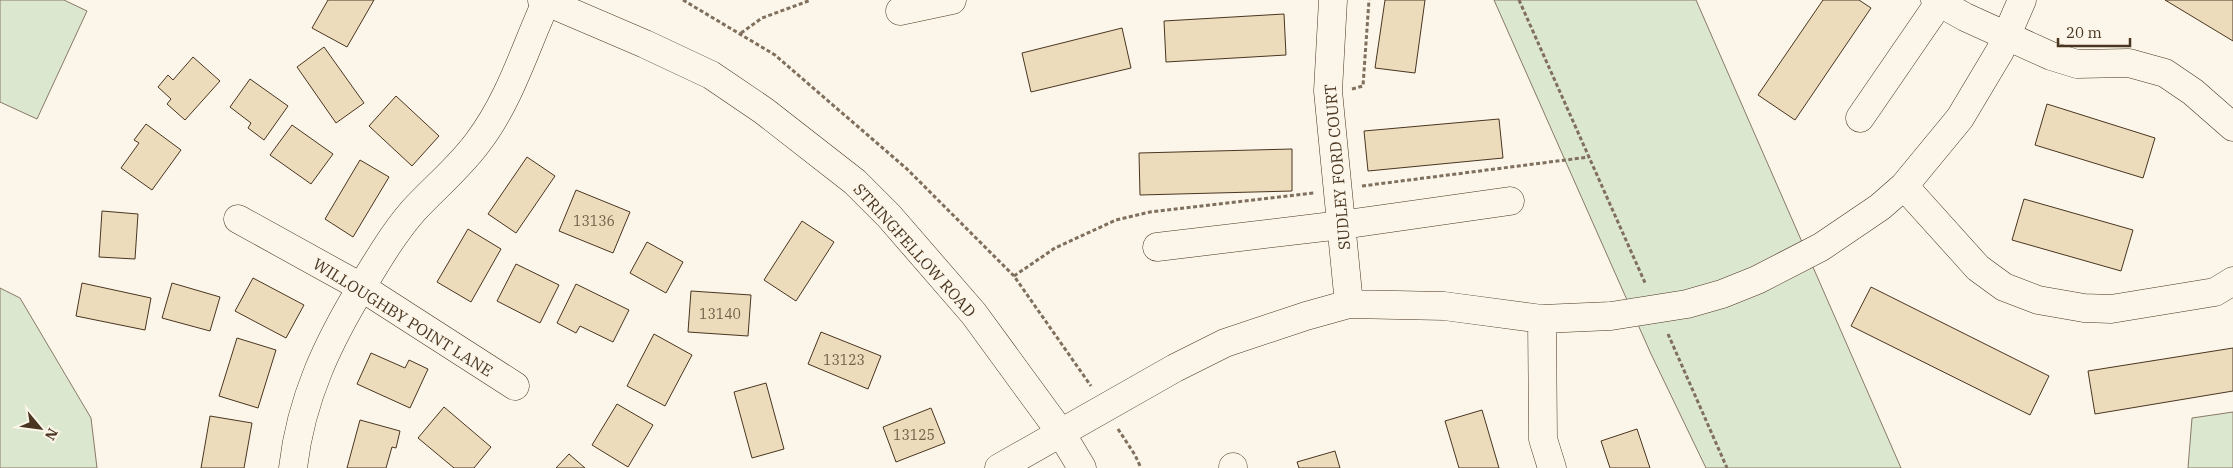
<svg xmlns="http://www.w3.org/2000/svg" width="2233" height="468" font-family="'IBM Plex Serif',serif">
	<rect width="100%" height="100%" fill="#fbf6e9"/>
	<path fill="#dce7d0" stroke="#887966" d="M 0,0 L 64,0 L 87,11 L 37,119 L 0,102 Z
		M 1494,0 L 1696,0 L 1901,468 L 1706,468 L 1651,354 Z
		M 0,288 L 20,298 L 91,418 L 97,468 L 0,468 Z
		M 2233,412 L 2233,468 L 2188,468 L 2192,418 Z"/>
	<path fill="#ecdcbc" stroke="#4a3520" d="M 328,0 L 374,0 L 347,47 L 312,28 Z
		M 1385,0 L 1425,0 L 1415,73 L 1375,68 Z
		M 1823,0 L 1859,0 L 1871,8 L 1795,120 L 1758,95 Z
		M 2165,0 L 2233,0 L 2233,41 Z
		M 1284,14 L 1286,55 L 1166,62 L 1164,21 Z
		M 1122,28 L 1131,68 L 1031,92 L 1022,53 Z
		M 324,47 L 364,103 L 336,123 L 297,67 Z
		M 193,57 L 220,81 L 185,120 L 167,104 L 171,99 L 158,87 L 168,75 L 173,80 Z
		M 250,79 L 288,106 L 264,140 L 248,128 L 251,123 L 230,107 Z
		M 396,96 L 439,136 L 412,166 L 369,126 Z
		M 2047,104 L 2155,138 L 2143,178 L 2035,145 Z
		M 1499,119 L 1503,158 L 1368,171 L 1364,131 Z
		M 146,124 L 181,150 L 152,190 L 121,168 L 139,143 L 134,140 Z
		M 292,125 L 333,154 L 311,184 L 270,155 Z
		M 1292,149 L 1292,191 L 1140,195 L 1139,153 Z
		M 527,157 L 555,176 L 516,233 L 488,214 Z
		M 360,160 L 389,177 L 353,237 L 325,219 Z
		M 576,190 L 630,212 L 613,253 L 559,231 Z
		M 2024,199 L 2133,230 L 2121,271 L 2012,240 Z
		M 102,211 L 138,214 L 135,259 L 99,257 Z
		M 802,221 L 834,242 L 796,301 L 764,280 Z
		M 468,229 L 501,249 L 471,302 L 437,282 Z
		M 647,242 L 683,262 L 666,293 L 630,273 Z
		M 516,264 L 559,285 L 540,323 L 497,301 Z
		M 253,278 L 304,305 L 286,338 L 235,311 Z
		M 82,283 L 151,298 L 145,330 L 76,316 Z
		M 172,283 L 220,297 L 210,331 L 162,318 Z
		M 576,284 L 629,310 L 613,342 L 580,326 L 576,333 L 557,323 Z
		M 1871,287 L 2049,376 L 2030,415 L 1851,326 Z
		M 691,291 L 751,295 L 748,336 L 688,332 Z
		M 821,332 L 881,356 L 868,389 L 808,364 Z
		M 654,334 L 692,355 L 665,406 L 627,386 Z
		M 237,338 L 276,350 L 258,408 L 219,396 Z
		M 2233,348 L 2233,391 L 2095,414 L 2088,371 Z
		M 371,353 L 405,368 L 409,360 L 428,369 L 410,408 L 357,384 Z
		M 766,383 L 784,449 L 752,458 L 734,392 Z
		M 617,404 L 653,425 L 628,467 L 592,445 Z
		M 444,407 L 491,447 L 474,468 L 454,468 L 418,438 Z
		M 931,408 L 945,443 L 896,462 L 883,427 Z
		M 1482,410 L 1499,468 L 1459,468 L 1445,421 Z
		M 210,416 L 252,423 L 244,468 L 201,468 Z
		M 360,420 L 400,431 L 396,448 L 392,447 L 386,468 L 347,468 Z
		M 1637,429 L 1650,468 L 1610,468 L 1601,441 Z
		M 1335,451 L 1340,468 L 1299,468 L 1297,462 Z
		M 569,454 L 585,468 L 556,468 Z"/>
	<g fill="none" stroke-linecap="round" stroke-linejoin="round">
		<defs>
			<path id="minor" d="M 1333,0 L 1328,91 L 1349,304
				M 1935,0 L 1965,17 L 2051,56 L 2077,64 L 2129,63 L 2165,73 L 2193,92 L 2233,127
				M 900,11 L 952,0
				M 1860,118 L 1939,3
				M 1904,186 L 1978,268 L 2004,287 L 2038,300 L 2084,308 L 2111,309 L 2215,292 L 2233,281
				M 238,219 L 361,287 L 515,386
				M 1157,247 L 1341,225 L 1510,201
				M 1542,319 L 1543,439 L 1552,468
				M 1233,467 L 1233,468
				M 293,468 C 301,398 328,342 364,283 C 379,258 394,233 413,211 C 434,188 459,168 478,142 C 510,100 525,48 547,0
				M 999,468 L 1175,368 L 1225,343 L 1306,316 L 1349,304 L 1444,306 L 1542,319 L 1611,316 L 1687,304 L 1722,294 L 1757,280 L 1821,247 L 1880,207 L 1904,186 L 1960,118 L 2000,51 L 2022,0"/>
			<path id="major" d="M 542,0 L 645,44 L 711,75 L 764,111 L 855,182 L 889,216 L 974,314 L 1061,433 L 1082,468"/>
		</defs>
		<use href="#minor" stroke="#4a3520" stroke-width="29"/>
		<use href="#major" stroke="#4a3520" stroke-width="29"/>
		<path stroke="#7f6f5c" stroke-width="3" stroke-dasharray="4 2.5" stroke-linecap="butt" d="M 683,0 L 775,55 L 907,169 L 1014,276 L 1091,386
			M 1519,0 L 1646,285
			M 741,33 L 762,18 L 811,0
			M 1352,89 L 1363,86 L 1369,0
			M 1362,186 L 1589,157
			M 1014,276 L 1055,248 L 1116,220 L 1150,212 L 1314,193
			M 1668,334 L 1727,468
			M 1118,429 L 1135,455 L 1141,468"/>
		<use href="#minor" stroke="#fbf6e9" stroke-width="28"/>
		<use href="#major" stroke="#fbf6e9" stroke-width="28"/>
	</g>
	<g text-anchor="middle" stroke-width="4" stroke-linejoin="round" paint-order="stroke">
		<g font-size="14" fill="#725f47">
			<text x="594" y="226">13136</text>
			<text x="720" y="319">13140</text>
			<text x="844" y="365">13123</text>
			<text x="914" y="440">13125</text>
		</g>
		<g font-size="16" fill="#4a3520" stroke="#fbf6e9">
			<text transform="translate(1337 167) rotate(-95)" y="6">SUDLEY FORD COURT</text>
			<text transform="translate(915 250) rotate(48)" y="6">STRINGFELLOW ROAD</text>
			<text transform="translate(403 317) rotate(32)" y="6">WILLOUGHBY POINT LANE</text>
		</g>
	</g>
	<g transform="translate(40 428) rotate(119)" stroke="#fbf6e9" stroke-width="4" paint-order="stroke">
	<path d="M0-4L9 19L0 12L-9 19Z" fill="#4a3520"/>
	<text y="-8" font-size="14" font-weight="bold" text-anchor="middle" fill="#4a3520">N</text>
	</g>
	<path d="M2058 38v8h72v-8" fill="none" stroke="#4a3520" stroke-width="2.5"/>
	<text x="2066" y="38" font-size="15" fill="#4a3520" stroke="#fbf6e9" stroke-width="4" paint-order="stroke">20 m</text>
</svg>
